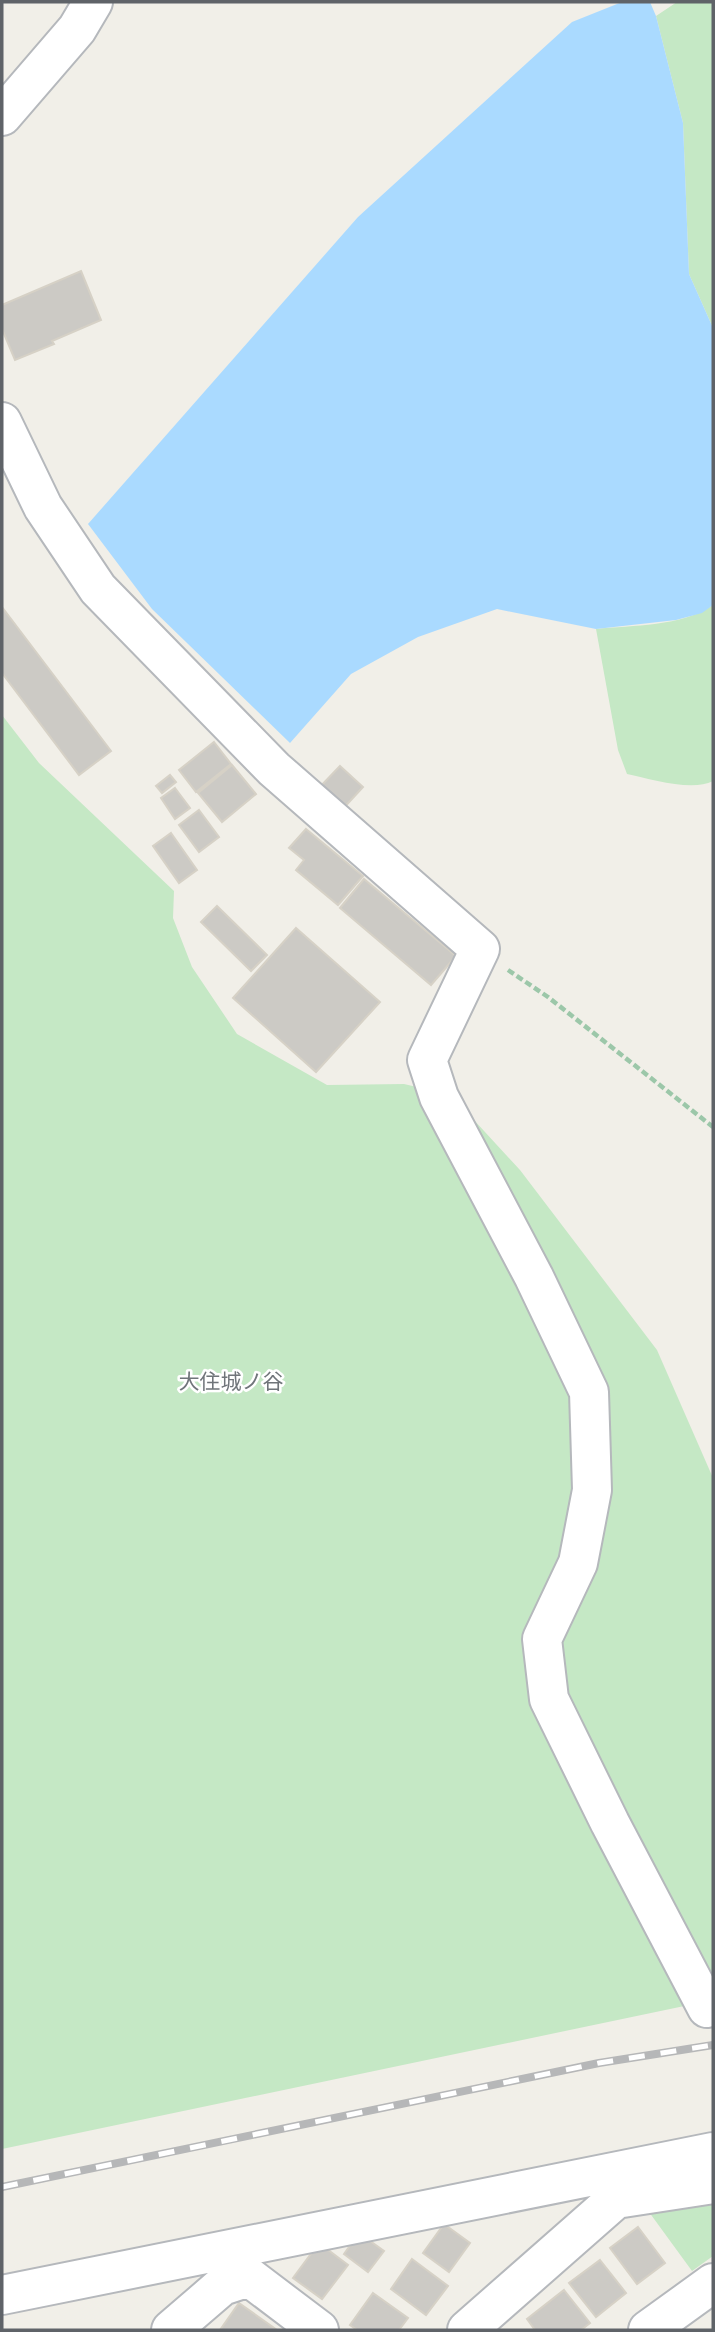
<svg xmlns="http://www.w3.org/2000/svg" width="715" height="2332" font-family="Helvetica,'Noto Sans JP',sans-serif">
	<rect width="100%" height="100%" fill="#f1efe8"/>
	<path fill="#c5e8c5" d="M 677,2 L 713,2 L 713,328 L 689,274 L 683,123 L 656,16 Z
		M 713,605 L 713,781 C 692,792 651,779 627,774 L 618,750 L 596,629 C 633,625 681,627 713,605 Z
		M 2,715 L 39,763 L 174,891 L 173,918 L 192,967 L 237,1034 L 327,1085 L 404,1084 L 451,1095 L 520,1170 L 657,1350 L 713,1478 L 713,2000 L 2,2149 Z
		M 713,2202 L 713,2256 L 692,2271 L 649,2212 Z"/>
	<path fill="#aadaff" d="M 622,2 L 650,2 L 656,16 L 683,123 L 689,274 L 713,328 L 713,605 L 702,613 L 676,620 L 596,629 L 497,609 L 418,637 L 351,674 L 290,743 L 152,609 L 88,524 L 358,217 L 572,22 Z"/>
	<path fill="#cccac5" stroke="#d6d1c6" stroke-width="2" d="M 81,271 L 101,320 L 52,341 L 54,344 L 15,360 L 2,329 L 2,305 Z
		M 2,607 L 111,751 L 79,775 L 2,673 Z
		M 214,742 L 231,764 L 196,792 L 179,770 Z
		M 232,765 L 256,794 L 222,822 L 198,793 Z
		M 340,766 L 363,787 L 339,813 L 316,791 Z
		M 170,775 L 176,782 L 162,793 L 156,786 Z
		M 175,788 L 190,808 L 175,819 L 161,798 Z
		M 199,810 L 219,837 L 199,852 L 179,825 Z
		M 306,829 L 363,876 L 338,905 L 296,870 L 304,860 L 289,848 Z
		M 171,833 L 197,870 L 179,883 L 153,846 Z
		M 364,879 L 456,956 L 431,985 L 340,908 Z
		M 217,906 L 267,955 L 251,971 L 201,922 Z
		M 296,928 L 380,1002 L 316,1072 L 233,998 Z
		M 444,2224 L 470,2243 L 449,2272 L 423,2253 Z
		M 638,2227 L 665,2263 L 637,2284 L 610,2248 Z
		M 359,2233 L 384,2251 L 368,2272 L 344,2254 Z
		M 319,2243 L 348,2265 L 322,2299 L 293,2278 Z
		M 412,2259 L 448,2286 L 426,2315 L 391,2289 Z
		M 600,2260 L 626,2293 L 596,2317 L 569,2283 Z
		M 564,2290 L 590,2323 L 581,2330 L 535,2330 L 527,2319 Z
		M 373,2293 L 408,2318 L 399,2330 L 357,2330 L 350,2325 Z
		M 239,2303 L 277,2330 L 220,2330 Z"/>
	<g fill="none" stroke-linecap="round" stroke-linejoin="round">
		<defs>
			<path id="minor" d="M 2,116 L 77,29 L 93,2
				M 2,422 L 43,507 L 98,589 L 274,769 L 480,949 L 427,1060 L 439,1097 L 534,1277 L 589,1392 L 592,1490 L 578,1563 L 542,1639 L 549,1699 L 610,1823 L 707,2008
				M 2,2295 L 713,2152
				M 171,2330 L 222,2286 L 249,2277 L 319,2330
				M 467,2330 L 616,2199 L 713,2184
				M 648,2330 L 713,2283"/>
		</defs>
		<use href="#minor" stroke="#b5b8bc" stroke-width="42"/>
		<path stroke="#9cc7a9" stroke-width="4.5" stroke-dasharray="7 3.5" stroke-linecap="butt" d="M 508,970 L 548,997 L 713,1127"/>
		<use href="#minor" stroke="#fff" stroke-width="38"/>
		<defs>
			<path id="rail" d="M 2,2187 L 599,2063 L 713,2045"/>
		</defs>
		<use href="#rail" stroke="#b6b7b8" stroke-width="8"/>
		<use href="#rail" stroke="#fff" stroke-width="5" stroke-dasharray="16" stroke-linecap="butt"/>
	</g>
	<g text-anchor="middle" stroke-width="5" stroke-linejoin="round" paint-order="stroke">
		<g font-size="21" fill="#70757a" stroke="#fff">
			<text x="231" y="1389">大住城ノ谷</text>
		</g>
	</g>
	<rect width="715" height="2332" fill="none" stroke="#5f6368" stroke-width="7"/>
</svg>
